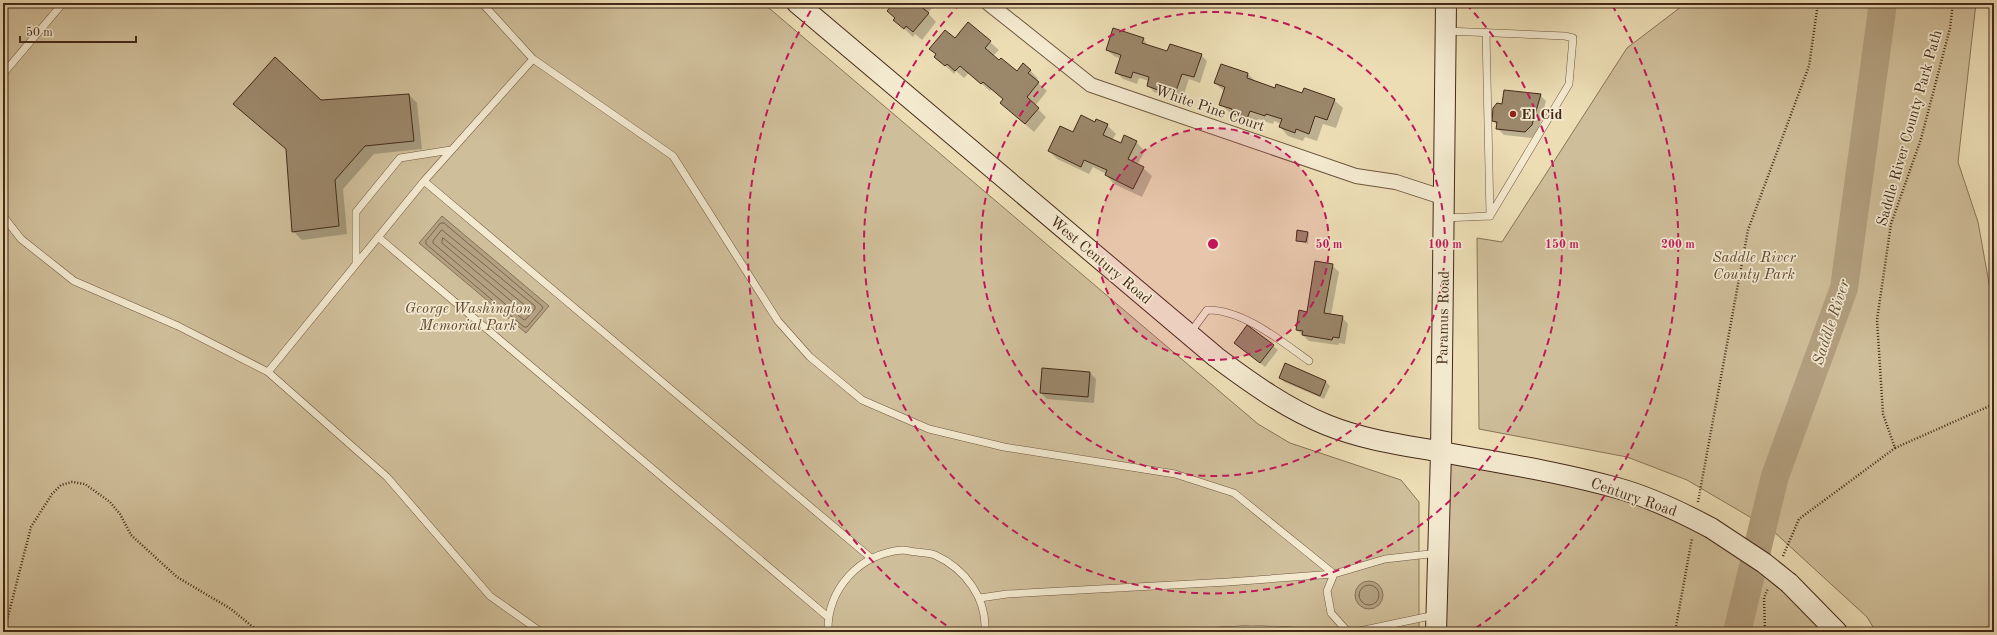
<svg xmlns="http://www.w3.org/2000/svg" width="1997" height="635" font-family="'Old Standard TT',serif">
	<rect width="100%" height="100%" fill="#ecddb5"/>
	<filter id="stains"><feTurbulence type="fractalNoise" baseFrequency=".005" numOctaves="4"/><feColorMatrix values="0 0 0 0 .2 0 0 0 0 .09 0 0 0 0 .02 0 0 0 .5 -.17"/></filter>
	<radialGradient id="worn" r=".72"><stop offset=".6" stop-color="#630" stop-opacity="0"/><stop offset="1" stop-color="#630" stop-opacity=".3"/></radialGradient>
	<path fill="#cfbe9a" stroke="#8a7459" d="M 3,3 L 763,3 L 1258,424 L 1290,443 L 1401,480 L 1419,502 L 1419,632 L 3,632 Z
		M 1686,3 L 1976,3 L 1958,162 L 1978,222 L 1994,311 L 1994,632 L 1876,632 L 1867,617 L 1772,530 L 1687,480 L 1627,457 L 1479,429 L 1477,238 L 1502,242 L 1627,48 Z
		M 1441,452 L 1585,480 L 1711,528 L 1837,632 L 1436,632 Z"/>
	<path fill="#b3a080" stroke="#877056" d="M 442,216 L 549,306 L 526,333 L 419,243 Z
		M1355 595a14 14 0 1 1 28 0a14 14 0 1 1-28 0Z"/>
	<path fill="#0003" d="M 888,3 L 936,3 L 928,13 L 936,22 L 922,40 L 915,34 L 913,37 L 895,20 L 896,18 L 892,6 Z
		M 968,23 L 999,50 L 993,56 L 1017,72 L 1030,70 L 1038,79 L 1036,81 L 1047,91 L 1035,106 L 1046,117 L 1034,132 L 1001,103 L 1004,100 L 992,89 L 990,91 L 969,73 L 964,78 L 956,71 L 954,74 L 936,57 L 955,39 Z
		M 1143,39 L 1149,46 L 1168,53 L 1201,55 L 1207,61 L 1200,83 L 1189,79 L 1183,97 L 1169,93 L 1168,96 L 1154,92 L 1148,85 L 1149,81 L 1139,78 L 1137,84 L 1123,79 L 1117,73 L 1121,59 L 1114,56 L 1107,50 Z
		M 1248,74 L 1256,82 L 1275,89 L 1334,100 L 1343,108 L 1336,128 L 1323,124 L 1317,141 L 1305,137 L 1303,141 L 1288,136 L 1280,127 L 1281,124 L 1274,121 L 1273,124 L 1258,119 L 1255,126 L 1240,121 L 1220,104 L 1224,91 L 1215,83 Z
		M 409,95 L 417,103 L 422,149 L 374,154 L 343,189 L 347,234 L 302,240 L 293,231 L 321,102 Z
		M 1540,95 L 1546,101 L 1538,131 L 1532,138 L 1504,135 L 1497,128 L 1498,126 L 1493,121 L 1503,105 Z
		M 1095,123 L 1107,125 L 1116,134 L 1112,140 L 1121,145 L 1136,142 L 1145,151 L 1137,165 L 1143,168 L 1152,176 L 1142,197 L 1114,184 L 1106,175 L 1106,174 L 1093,167 L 1089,174 L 1057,159 L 1049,151 L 1073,133 Z
		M 1307,232 L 1309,234 L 1308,244 L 1297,241 Z
		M 1332,265 L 1339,272 L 1331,315 L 1342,317 L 1348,324 L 1345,344 L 1339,343 L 1338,345 L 1309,341 L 1297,330 L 1308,313 Z
		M 1248,326 L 1278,350 L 1265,367 L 1235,343 Z
		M 1286,365 L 1326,382 L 1330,386 L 1324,399 L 1284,382 L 1280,377 Z
		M 1090,373 L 1096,379 L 1094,403 L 1047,399 L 1041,393 Z"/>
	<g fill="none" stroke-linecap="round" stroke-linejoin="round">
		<path stroke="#7c644c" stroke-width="1" d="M 441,223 L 444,223 L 542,306 L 543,308 L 527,327 L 524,327 L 426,244 L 426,241 Z
			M 442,230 L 535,306 L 535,309 L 526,319 L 524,320 L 433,243 L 433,241 Z
			M 443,238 L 527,307 L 526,311 L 523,311 L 442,243 Z
			M1359 595a10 10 0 1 1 20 0a10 10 0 1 1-20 0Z"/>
		<path stroke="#b3a080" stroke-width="28" d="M 1737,632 L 1775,476 L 1844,288 L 1883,3"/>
	</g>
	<path fill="#9b876a" stroke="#442918" d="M 888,3 L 921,3 L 919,5 L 929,13 L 913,32 L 906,26 L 904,29 L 893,20 L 895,18 L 887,11 L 891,6 Z
		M 968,22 L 991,41 L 985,48 L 999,60 L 1001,58 L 1017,71 L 1023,63 L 1031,70 L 1028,73 L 1039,82 L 1027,97 L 1039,108 L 1025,124 L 1000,103 L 1003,99 L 983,82 L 981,84 L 960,66 L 955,71 L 947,64 L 945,66 L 934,57 L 936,54 L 929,49 L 945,30 L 955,38 Z
		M 1113,28 L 1144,38 L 1142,43 L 1167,51 L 1170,44 L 1202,54 L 1194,77 L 1182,74 L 1176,91 L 1163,87 L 1161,91 L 1147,86 L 1149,77 L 1133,72 L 1131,78 L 1115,73 L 1121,55 L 1106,50 Z
		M 275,57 L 321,100 L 409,94 L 414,141 L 365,146 L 335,180 L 339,226 L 292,232 L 286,149 L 233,104 Z
		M 1221,64 L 1248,73 L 1247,78 L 1275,88 L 1276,84 L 1302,93 L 1304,88 L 1335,99 L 1327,120 L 1315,116 L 1309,134 L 1296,129 L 1295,133 L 1279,127 L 1282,119 L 1266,114 L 1265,116 L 1250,111 L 1247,119 L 1231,113 L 1232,109 L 1219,105 L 1225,87 L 1214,83 Z
		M 1504,90 L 1541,94 L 1532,125 L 1525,132 L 1496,129 L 1497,122 L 1492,121 L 1493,108 L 1497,103 L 1502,104 Z
		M 1081,115 L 1095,122 L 1096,119 L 1108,124 L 1103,135 L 1121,143 L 1124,135 L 1137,141 L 1128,159 L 1144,167 L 1133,189 L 1105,175 L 1107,170 L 1084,160 L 1081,167 L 1048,151 L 1060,126 L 1073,132 Z
		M 1297,230 L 1308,232 L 1306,242 L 1296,241 Z
		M 1315,261 L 1333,264 L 1324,313 L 1343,316 L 1339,338 L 1333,337 L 1332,340 L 1302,335 L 1303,331 L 1296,330 L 1299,310 L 1307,312 Z
		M 1247,325 L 1274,345 L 1260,363 L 1234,343 Z
		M 1285,363 L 1326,381 L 1320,396 L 1279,378 Z
		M 1042,368 L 1090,372 L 1088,397 L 1040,393 Z"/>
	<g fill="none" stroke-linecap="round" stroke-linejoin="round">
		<defs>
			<path id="lane" d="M 482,3 L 533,59 L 673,156 L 778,321 L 810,357 L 862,400 L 929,429 L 1004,447 L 1175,474 L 1234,493 L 1334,574 L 1327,591 L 1331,613 L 1348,632
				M 1446,31 L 1565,36 L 1573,38 L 1569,84 L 1490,216
				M 1486,32 L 1490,216
				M 3,74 L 63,3
				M 424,181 L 871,558
				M 3,216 L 21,239 L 74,281 L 178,326 L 268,372 L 387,477 L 490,596 L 541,632
				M 1444,218 L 1490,216
				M 378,237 L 828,617
				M 356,264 L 356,212 L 400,158 L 451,150
				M 1190,333 L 1207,310 C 1242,309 1281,341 1309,361
				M 268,372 L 424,181 L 533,59
				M 980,598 L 1007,594 L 1228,582 L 1334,574 L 1385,559 L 1438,553
				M 828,632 C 827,589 859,554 902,550 C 907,550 912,552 917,552 C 923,553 930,553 935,555 C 966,569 987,599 985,632
				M 1198,632 L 1252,629 L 1320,632
				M 1355,632 L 1435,615"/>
			<path id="street" d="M 988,3 L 1091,85 L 1356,176 L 1396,182 L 1445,198"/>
			<path id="secondary" d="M 797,3 L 1216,357 C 1251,383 1287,409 1327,425 C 1364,440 1403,445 1442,452 C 1500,463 1560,472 1617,488 C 1650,497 1681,512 1711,528
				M 1789,583 L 1837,632
				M 1436,632 L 1441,452 L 1446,3"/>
		</defs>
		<use href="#lane" stroke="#6e563f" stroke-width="8"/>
		<use href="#street" stroke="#6e563f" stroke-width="16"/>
		<use href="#secondary" stroke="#442918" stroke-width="22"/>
		<path stroke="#442918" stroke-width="2.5" stroke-dasharray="1 2" stroke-linecap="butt" d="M 1895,448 L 1994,404
			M 1698,502 L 1748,230 L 1809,66 L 1818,3
			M 1783,556 L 1799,519 L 1895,448 L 1883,414 L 1877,320 L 1891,224 L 1921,139 L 1950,28 L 1953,3
			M 4,632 L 31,527 L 52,494 L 61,485 L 72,482 L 85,484 L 110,502 L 120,514 L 131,535 L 177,577 L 231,609 L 259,632
			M 1675,632 L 1692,538
			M 1765,632 L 1764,598 L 1768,588"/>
		<use href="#lane" stroke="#f3e9cf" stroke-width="7"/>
		<use href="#street" stroke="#f3e9cf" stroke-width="14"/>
		<use href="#secondary" stroke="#f3e9cf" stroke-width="20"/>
		<defs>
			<path id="secondary-bridge" d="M 1711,528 L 1764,563 L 1789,583"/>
		</defs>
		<use href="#secondary-bridge" stroke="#442918" stroke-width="22" stroke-linecap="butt"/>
		<use href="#secondary-bridge" stroke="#f3e9cf" stroke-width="20"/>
	</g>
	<circle cx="1213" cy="244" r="116" fill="#c2185b" fill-opacity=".12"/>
	<g fill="none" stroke="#c2185b" stroke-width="2" stroke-dasharray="7 5">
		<circle cx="1213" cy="244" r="116"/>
		<circle cx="1213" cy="244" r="232"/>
		<path d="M1466 4A349 349 0 1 1 960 4"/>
		<path d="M956 632A465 465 0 0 1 814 5M1612 5A465 465 0 0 1 1470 632"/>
	</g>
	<circle fill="#8f2418" stroke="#f3e9cf" stroke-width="1.5" cx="1513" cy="114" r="4"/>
	<g text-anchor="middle" stroke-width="3.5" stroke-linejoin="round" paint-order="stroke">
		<g font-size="15" fill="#442918" stroke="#f3e9cf">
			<text transform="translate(1210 108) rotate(19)" y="5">White Pine Court</text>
			<text transform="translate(1909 128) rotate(-74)" y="5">Saddle River County Park Path</text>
			<text transform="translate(1101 260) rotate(40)" y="5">West Century Road</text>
			<text transform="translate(1443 318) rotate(-89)" y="5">Paramus Road</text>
			<text transform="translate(1634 497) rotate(19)" y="5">Century Road</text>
		</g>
		<g font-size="15" font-weight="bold" fill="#442918" stroke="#f3e9cf" text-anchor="start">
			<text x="1521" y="119">El Cid</text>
		</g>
		<g font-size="15" font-style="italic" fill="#604732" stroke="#f3e9cf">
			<text x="1754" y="262">Saddle River<tspan x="1754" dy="17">County Park</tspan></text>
			<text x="468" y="313">George Washington<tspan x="468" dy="17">Memorial Park</tspan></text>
		</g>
		<g font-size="16" font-style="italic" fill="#654d37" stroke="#f3e9cf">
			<text transform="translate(1830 322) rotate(-72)" y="6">Saddle River</text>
		</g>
	</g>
	<circle cx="1213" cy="244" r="6" fill="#c2185b" stroke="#f3e9cf" stroke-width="2"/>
	<g font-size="12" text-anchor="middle" font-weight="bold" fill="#c2185b" stroke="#f3e9cf" stroke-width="3.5" stroke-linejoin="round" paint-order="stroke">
		<text x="1329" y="248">50 m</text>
		<text x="1445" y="248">100 m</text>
		<text x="1562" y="248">150 m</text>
		<text x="1678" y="248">200 m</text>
	</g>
	<rect width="1997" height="635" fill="none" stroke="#ecddb5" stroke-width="16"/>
	<rect x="4" y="4" width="1989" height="627" fill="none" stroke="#442918" stroke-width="2"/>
	<rect x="8" y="8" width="1981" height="619" fill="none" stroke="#442918"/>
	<path d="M20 36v6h116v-6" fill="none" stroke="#442918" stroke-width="2"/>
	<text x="26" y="36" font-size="12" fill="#442918" stroke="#f3e9cf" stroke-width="3" paint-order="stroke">50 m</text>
	<rect width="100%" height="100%" filter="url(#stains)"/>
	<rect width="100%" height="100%" fill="url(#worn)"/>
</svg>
